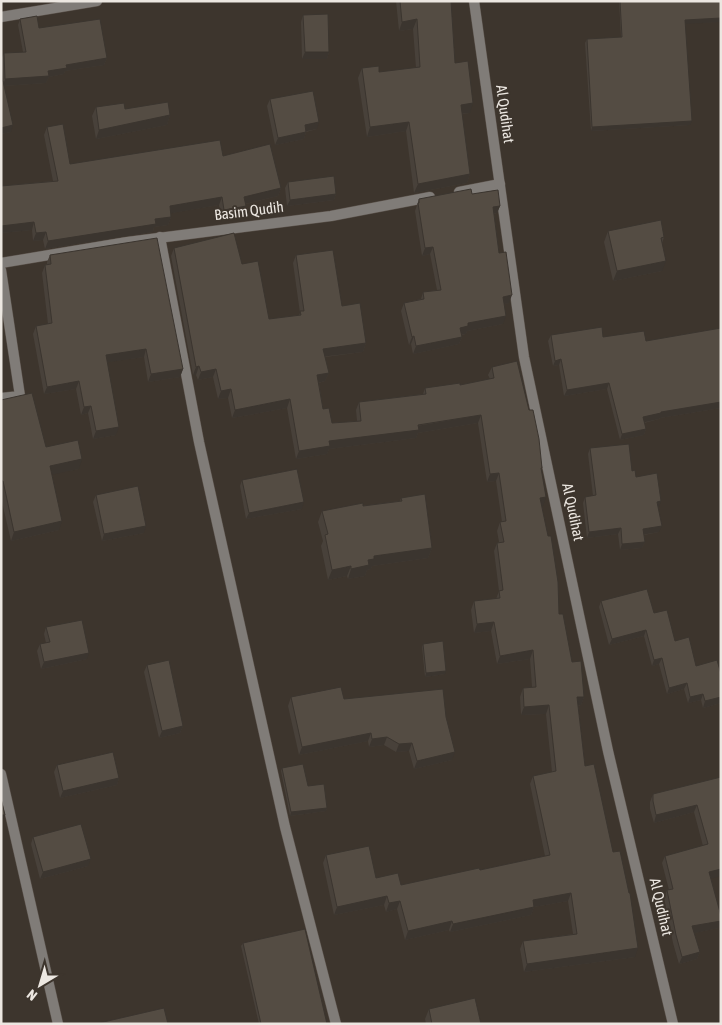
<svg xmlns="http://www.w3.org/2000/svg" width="722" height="1025" font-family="'Asap Condensed',sans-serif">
	<rect width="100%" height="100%" fill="#3d352d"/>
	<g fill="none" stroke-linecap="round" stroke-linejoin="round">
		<defs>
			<path id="service" d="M 160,237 L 199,442 L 285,827 L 336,1024
				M 1,774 L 58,1024"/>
			<path id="minor" d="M 1,17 L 97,1
				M 459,192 L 500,184
				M 1,263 L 127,242 L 331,216 L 430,197
				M 1,270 L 20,396 L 1,398"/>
			<path id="tertiary" d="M 474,1 L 524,357 L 608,751 L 673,1024"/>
		</defs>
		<use href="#service" stroke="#59514a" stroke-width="11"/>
		<use href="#minor" stroke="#59514a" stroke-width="11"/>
		<use href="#tertiary" stroke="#59514a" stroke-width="11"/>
		<use href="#service" stroke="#807c78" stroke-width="10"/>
		<use href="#minor" stroke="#807c78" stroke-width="10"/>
		<use href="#tertiary" stroke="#807c78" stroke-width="10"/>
	</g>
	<path fill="#48413a" d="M 396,1 L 451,1 L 455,63 L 470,113 L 462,114 L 470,174 L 467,183 L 414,193 L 406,131 L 367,137 L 358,78 L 362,68 L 379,72 L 416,68 L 413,29 L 399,31 Z
		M 619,1 L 721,1 L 721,22 L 685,23 L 690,125 L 591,131 L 585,43 L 587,39 L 621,37 Z
		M 303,15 L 329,52 L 327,59 L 302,59 L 301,22 Z
		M 20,19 L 39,28 L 107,58 L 104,65 L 65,71 L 64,74 L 49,77 L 46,83 L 4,86 L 11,132 L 1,134 L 1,81 L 3,81 L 1,60 L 4,53 L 23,52 L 18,25 Z
		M 270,99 L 317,129 L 306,132 L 304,139 L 275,145 L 267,106 Z
		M 96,107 L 125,109 L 170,115 L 167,125 L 96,139 L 92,116 Z
		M 47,127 L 70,164 L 223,156 L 281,188 L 278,196 L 246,204 L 246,206 L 243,214 L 221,218 L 219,205 L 171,213 L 171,217 L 168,225 L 154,227 L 153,232 L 45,249 L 43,240 L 33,241 L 32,230 L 1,233 L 1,186 L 53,181 L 44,135 Z
		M 288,182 L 336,194 L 334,200 L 287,206 L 285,188 Z
		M 472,194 L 500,206 L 497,213 L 494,214 L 499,253 L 509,303 L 504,304 L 503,324 L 467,331 L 466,334 L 461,335 L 462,337 L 459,344 L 413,354 L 411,344 L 409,345 L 401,311 L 404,303 L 421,299 L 423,292 L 437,290 L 430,254 L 422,256 L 415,211 L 419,199 Z
		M 608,231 L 664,237 L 662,244 L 662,271 L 613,281 L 604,242 Z
		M 174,248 L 242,264 L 269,319 L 299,315 L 300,313 L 293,263 L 296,255 L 342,306 L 366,343 L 363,352 L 325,357 L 329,373 L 325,381 L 319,383 L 323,409 L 332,423 L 357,421 L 356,410 L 359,402 L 423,394 L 425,388 L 460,385 L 490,379 L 488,375 L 492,367 L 542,468 L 541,471 L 543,506 L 542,506 L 559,614 L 572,662 L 584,697 L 581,705 L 578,706 L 585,766 L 635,957 L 524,972 L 520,949 L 523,941 L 573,934 L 568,901 L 534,907 L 531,915 L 450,932 L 449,930 L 405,940 L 397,909 L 386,912 L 384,905 L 334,915 L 323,863 L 326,855 L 376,878 L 401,885 L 480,870 L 545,856 L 530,784 L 533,776 L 552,772 L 546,714 L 521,715 L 520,697 L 523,688 L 532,687 L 530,659 L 497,664 L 491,631 L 474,633 L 471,610 L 474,601 L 496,599 L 499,591 L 494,551 L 497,543 L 499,542 L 497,531 L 500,522 L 502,522 L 496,481 L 487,482 L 478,423 L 418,433 L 416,438 L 329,449 L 327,454 L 296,459 L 287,408 L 232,418 L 228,398 L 218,399 L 213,377 L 198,380 L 196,375 L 193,375 L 171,256 Z
		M 50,255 L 183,369 L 180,377 L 148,382 L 144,357 L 107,362 L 116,435 L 93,439 L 88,413 L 81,415 L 76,389 L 44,394 L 33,334 L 36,326 L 48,324 L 42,273 L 45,265 L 47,264 L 47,262 Z
		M 721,328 L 721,408 L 660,418 L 659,419 L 644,423 L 646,429 L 644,435 L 620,440 L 607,389 L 564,396 L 559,365 L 553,366 L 548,341 L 551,335 L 603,337 L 646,341 Z
		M 1,400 L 46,447 L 79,469 L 52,474 L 59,530 L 11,541 L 1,498 Z
		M 590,448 L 632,471 L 636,477 L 659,507 L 658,507 L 659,532 L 644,535 L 645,542 L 642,548 L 620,550 L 618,534 L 587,538 L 583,503 L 585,497 L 593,496 L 588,454 Z
		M 242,480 L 302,509 L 246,519 L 240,486 Z
		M 96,495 L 144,533 L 102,541 L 93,502 Z
		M 401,498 L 432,548 L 428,558 L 372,566 L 371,569 L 367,570 L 365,576 L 348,579 L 347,576 L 328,580 L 321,546 L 323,541 L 318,522 L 322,511 L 400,501 Z
		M 601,601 L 654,613 L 675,641 L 696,666 L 721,674 L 721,703 L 703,708 L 701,700 L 688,703 L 684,689 L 667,694 L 659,664 L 652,666 L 644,636 L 609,645 L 599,607 Z
		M 46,627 L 87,659 L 41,669 L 37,651 L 40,644 L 46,643 L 44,634 Z
		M 423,644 L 445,674 L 425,677 L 422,647 Z
		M 147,665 L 183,726 L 180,733 L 159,738 L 144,672 Z
		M 291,697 L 344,699 L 452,760 L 414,769 L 409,751 L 396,752 L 384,745 L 369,747 L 368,741 L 299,755 L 288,706 Z
		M 57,765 L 119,778 L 117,785 L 60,798 L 54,772 Z
		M 282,768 L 308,786 L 327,808 L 326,811 L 290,816 L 281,771 Z
		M 721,777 L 711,878 L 720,914 L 721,913 L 721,926 L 720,925 L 719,928 L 694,933 L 700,952 L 697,959 L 679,964 L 673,943 L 664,898 L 667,890 L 669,890 L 662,863 L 665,856 L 703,846 L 694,812 L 654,823 L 650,809 L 650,802 L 653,794 Z
		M 33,837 L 88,866 L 40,879 L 31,844 Z
		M 243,943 L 327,1024 L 259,1024 L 241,946 Z
		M 429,1009 L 481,1024 L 426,1024 L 425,1019 Z"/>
	<path fill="#3b352f" d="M 721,18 L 721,22 L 684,24 L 685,20 Z
		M 417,19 L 413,29 L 399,31 L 402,22 Z
		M 305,52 L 329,52 L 327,59 L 302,59 Z
		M 107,58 L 104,65 L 65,71 L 64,74 L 49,77 L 46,83 L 3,86 L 5,79 L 48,71 L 66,65 Z
		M 473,103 L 470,113 L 457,114 L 461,105 Z
		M 170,115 L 167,125 L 96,139 L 99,130 Z
		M 692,121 L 690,125 L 591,131 L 592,127 Z
		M 319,122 L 317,129 L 302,132 L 305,125 Z
		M 409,122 L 406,131 L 367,137 L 370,127 Z
		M 13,125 L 11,132 L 1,134 L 1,128 Z
		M 306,132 L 304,139 L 275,145 L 278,138 Z
		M 470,174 L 467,183 L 414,193 L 418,184 Z
		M 281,188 L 278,196 L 241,205 L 244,197 Z
		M 336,194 L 334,200 L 287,206 L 290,200 Z
		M 222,197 L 219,205 L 167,214 L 170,206 Z
		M 246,206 L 243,214 L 221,218 L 224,210 Z
		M 500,206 L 497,213 L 491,214 L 493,207 Z
		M 171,217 L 168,225 L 154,227 L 153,232 L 45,249 L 48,241 L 155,219 Z
		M 34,222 L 32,230 L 1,233 L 1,226 Z
		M 46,232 L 43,240 L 33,241 L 36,233 Z
		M 433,247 L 430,254 L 422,256 L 425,248 Z
		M 666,261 L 662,271 L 613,281 L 617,271 Z
		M 512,295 L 509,303 L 500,305 L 503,297 Z
		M 506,316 L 503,324 L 467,331 L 466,334 L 457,335 L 460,328 L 468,323 Z
		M 414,336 L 411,344 L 409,345 L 412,337 Z
		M 462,337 L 459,344 L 413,354 L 416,346 Z
		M 366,343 L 363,352 L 320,357 L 323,349 Z
		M 146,349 L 144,357 L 103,363 L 106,355 Z
		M 561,359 L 559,365 L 553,366 L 555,361 Z
		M 199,366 L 196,375 L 193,375 L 196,367 Z
		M 183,369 L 180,377 L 148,382 L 151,374 Z
		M 216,369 L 213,377 L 198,380 L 201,372 Z
		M 329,373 L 325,381 L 314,384 L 317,375 Z
		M 79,381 L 76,389 L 44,394 L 47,387 Z
		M 609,383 L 607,389 L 564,396 L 567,390 Z
		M 231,389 L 228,398 L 218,399 L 221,391 Z
		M 290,399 L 287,408 L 232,418 L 235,410 Z
		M 721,402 L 721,408 L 660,418 L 659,419 L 641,423 L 643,417 L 661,412 Z
		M 91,406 L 88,413 L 81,415 L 84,407 Z
		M 481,415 L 478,423 L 418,433 L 416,438 L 329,449 L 327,454 L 296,459 L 299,451 L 329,441 Z
		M 119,427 L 116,435 L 93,439 L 96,431 Z
		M 646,429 L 644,435 L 620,440 L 622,434 Z
		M 82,459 L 79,469 L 46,476 L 50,466 Z
		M 499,473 L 496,481 L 487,482 L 490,474 Z
		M 546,497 L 543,506 L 537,506 L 540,498 Z
		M 661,501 L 659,507 L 655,508 L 657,502 Z
		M 304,502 L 302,509 L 246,519 L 249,513 Z
		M 62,521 L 59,530 L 11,541 L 14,532 Z
		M 146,526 L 144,533 L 102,541 L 104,534 Z
		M 662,526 L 659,532 L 641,535 L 643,529 Z
		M 621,528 L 618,534 L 587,538 L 589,532 Z
		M 645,542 L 642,548 L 620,550 L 622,544 Z
		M 432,548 L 428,558 L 372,566 L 371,569 L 367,570 L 365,576 L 348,579 L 351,569 L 368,560 L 374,556 Z
		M 351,566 L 347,576 L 328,580 L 332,570 Z
		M 494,622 L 491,631 L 474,633 L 477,624 Z
		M 646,630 L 644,636 L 609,645 L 612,639 Z
		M 533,650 L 530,659 L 497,664 L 500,656 Z
		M 89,653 L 87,659 L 41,669 L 44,662 Z
		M 662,658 L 659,664 L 652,666 L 654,660 Z
		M 446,671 L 445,674 L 425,677 L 426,673 Z
		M 687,683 L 684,689 L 667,694 L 669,688 Z
		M 703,694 L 701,700 L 688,703 L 690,697 Z
		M 577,697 L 584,697 L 581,705 L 574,706 Z
		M 721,697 L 721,703 L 703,708 L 705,701 Z
		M 549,705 L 546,714 L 521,715 L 524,707 Z
		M 183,726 L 180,733 L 159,738 L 162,731 Z
		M 371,733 L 368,741 L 299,755 L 302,747 Z
		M 387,737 L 384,745 L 369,747 L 372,739 Z
		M 412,743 L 409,751 L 396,752 L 399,744 Z
		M 455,752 L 452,760 L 414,769 L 417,761 Z
		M 119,778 L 117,785 L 60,798 L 63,791 Z
		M 697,805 L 694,812 L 654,823 L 656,815 Z
		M 327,808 L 326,811 L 290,816 L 291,812 Z
		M 1,815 L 5,815 L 3,819 L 1,819 Z
		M 91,859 L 88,866 L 40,879 L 43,872 Z
		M 721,869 L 721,876 L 707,880 L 709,872 Z
		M 571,893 L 568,901 L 534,907 L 531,915 L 450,932 L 453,924 L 533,900 Z
		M 387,896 L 384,905 L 334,915 L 337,907 Z
		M 400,901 L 397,909 L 386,912 L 389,903 Z
		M 452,921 L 449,930 L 405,940 L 408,931 Z
		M 721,921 L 721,924 L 719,928 L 690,934 L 692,926 Z
		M 638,948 L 635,957 L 524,972 L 527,964 Z
		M 700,952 L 697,959 L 679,964 L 682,957 Z"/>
	<path fill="#544c43" stroke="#3b352f" d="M 400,1 L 451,1 L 455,63 L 468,61 L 473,103 L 461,105 L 470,174 L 418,184 L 409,122 L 370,127 L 362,68 L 379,66 L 379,72 L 420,67 L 417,19 L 402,22 Z
		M 620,1 L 721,1 L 721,18 L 685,20 L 692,121 L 592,127 L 587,39 L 622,37 Z
		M 328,14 L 329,52 L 305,52 L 303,15 Z
		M 37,16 L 39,28 L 100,19 L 107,58 L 66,65 L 67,68 L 48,71 L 49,76 L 5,79 L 4,53 L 26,52 L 20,19 Z
		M 1,81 L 3,81 L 13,125 L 1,128 Z
		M 313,91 L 319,122 L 305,125 L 306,132 L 278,138 L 270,99 Z
		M 168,102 L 170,115 L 99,130 L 96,107 L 124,103 L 125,109 Z
		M 63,124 L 70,164 L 220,140 L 223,156 L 270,144 L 281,188 L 244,197 L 246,206 L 224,210 L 222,197 L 170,206 L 171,217 L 155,219 L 156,224 L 48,241 L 46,232 L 36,233 L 34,222 L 1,226 L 1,186 L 58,181 L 47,127 Z
		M 334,176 L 336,194 L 290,200 L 288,182 Z
		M 471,189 L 472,194 L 498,190 L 500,206 L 493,207 L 499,253 L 506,252 L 512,295 L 503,297 L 506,316 L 468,323 L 468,326 L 460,328 L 462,337 L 416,346 L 414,336 L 412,337 L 404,303 L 424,299 L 423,292 L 441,290 L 433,247 L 425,248 L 418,203 L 419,203 L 419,199 Z
		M 661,220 L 664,237 L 661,238 L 666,261 L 617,271 L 608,231 Z
		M 234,233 L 242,264 L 258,261 L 269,319 L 301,315 L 300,311 L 304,311 L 296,255 L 333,250 L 342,306 L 360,303 L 366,343 L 323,349 L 329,373 L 317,375 L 323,409 L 329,408 L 332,423 L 361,421 L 359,402 L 426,394 L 425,388 L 460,383 L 460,385 L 494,378 L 492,367 L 517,361 L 529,410 L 533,410 L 539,439 L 542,468 L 541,468 L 546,497 L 540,498 L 548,536 L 551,536 L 558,582 L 559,614 L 563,614 L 572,662 L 581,661 L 584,697 L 577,697 L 585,766 L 594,764 L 613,852 L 620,851 L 629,893 L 630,893 L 638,948 L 527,964 L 523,941 L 577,934 L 571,893 L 533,900 L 534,907 L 453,924 L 452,921 L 408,931 L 400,901 L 389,903 L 387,896 L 337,907 L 326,855 L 369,846 L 376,878 L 398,873 L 401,885 L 479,868 L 480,870 L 550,855 L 533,776 L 556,771 L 549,705 L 524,707 L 523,688 L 536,687 L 533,650 L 500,656 L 494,622 L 477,624 L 474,601 L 500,598 L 499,591 L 503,590 L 497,543 L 504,542 L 500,522 L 506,521 L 499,473 L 490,474 L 481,415 L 418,425 L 419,430 L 329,441 L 330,446 L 299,451 L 290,399 L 235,410 L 231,389 L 221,391 L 216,369 L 201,372 L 199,366 L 196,367 L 174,248 Z
		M 157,238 L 183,369 L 151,374 L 146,349 L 106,355 L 119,427 L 96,431 L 91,406 L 84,407 L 79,381 L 47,387 L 36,326 L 52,323 L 45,265 L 51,264 L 50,255 Z
		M 602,327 L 603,337 L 644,331 L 646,341 L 721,328 L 721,402 L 661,412 L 661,413 L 643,417 L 646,429 L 622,434 L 609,383 L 567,390 L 561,359 L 555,361 L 551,335 Z
		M 32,393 L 46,447 L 78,440 L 82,459 L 50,466 L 62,521 L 14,532 L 3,481 L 1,481 L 1,400 Z
		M 629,444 L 632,471 L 635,470 L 636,477 L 657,473 L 661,501 L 657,502 L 662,526 L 643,529 L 645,542 L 622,544 L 621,528 L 589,532 L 585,497 L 596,495 L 590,448 Z
		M 297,469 L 304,502 L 249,513 L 242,480 Z
		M 138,486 L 146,526 L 104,534 L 96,495 Z
		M 425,494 L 432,548 L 374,556 L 374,559 L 368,560 L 369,565 L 351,569 L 351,566 L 332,570 L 325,535 L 328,534 L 322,511 L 363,503 L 363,506 L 402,501 L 401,498 Z
		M 647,589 L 654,613 L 667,610 L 675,641 L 689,637 L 696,666 L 717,660 L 721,674 L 721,697 L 705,701 L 703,694 L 690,697 L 687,683 L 669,688 L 662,658 L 654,660 L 646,630 L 612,639 L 601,601 Z
		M 82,620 L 89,653 L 44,662 L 40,644 L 50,642 L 46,627 Z
		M 443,641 L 446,671 L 426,673 L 423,644 Z
		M 169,660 L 183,726 L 162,731 L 147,665 Z
		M 341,687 L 344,699 L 443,689 L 446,717 L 455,752 L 417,761 L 412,743 L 399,744 L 387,737 L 372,739 L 371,733 L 302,747 L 291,697 Z
		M 113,752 L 119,778 L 63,791 L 57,765 Z
		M 303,764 L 308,786 L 324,784 L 327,808 L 291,812 L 282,768 Z
		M 721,777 L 721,869 L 709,872 L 721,916 L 721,921 L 692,926 L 700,952 L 682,957 L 676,935 L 667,890 L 673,889 L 665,856 L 708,844 L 697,805 L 656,815 L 653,801 L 653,794 Z
		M 1,799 L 5,815 L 1,815 Z
		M 81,824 L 91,859 L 43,872 L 33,837 Z
		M 305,929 L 327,1024 L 261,1024 L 243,943 Z
		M 475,998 L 481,1024 L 432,1024 L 429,1009 Z
		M 164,1008 L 168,1024 L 99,1023 Z"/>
	<g text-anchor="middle" stroke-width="4" stroke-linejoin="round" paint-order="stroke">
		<g font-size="15" fill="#ece7e1" stroke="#3d352d">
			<text transform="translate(505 114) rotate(82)" y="5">Al Qudihat</text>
			<text transform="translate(249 211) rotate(-7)" y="5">Basim Qudih</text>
			<text transform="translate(573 512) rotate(78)" y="5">Al Qudihat</text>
			<text transform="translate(661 907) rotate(77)" y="5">Al Qudihat</text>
		</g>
	</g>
	<rect width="722" height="1025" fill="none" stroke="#ece7e1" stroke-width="5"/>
	<g transform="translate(40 985) rotate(218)" stroke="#3d352d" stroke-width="4" paint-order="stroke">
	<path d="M0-4L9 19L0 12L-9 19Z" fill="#ece7e1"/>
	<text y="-8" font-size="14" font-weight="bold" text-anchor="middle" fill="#ece7e1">N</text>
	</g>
</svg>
